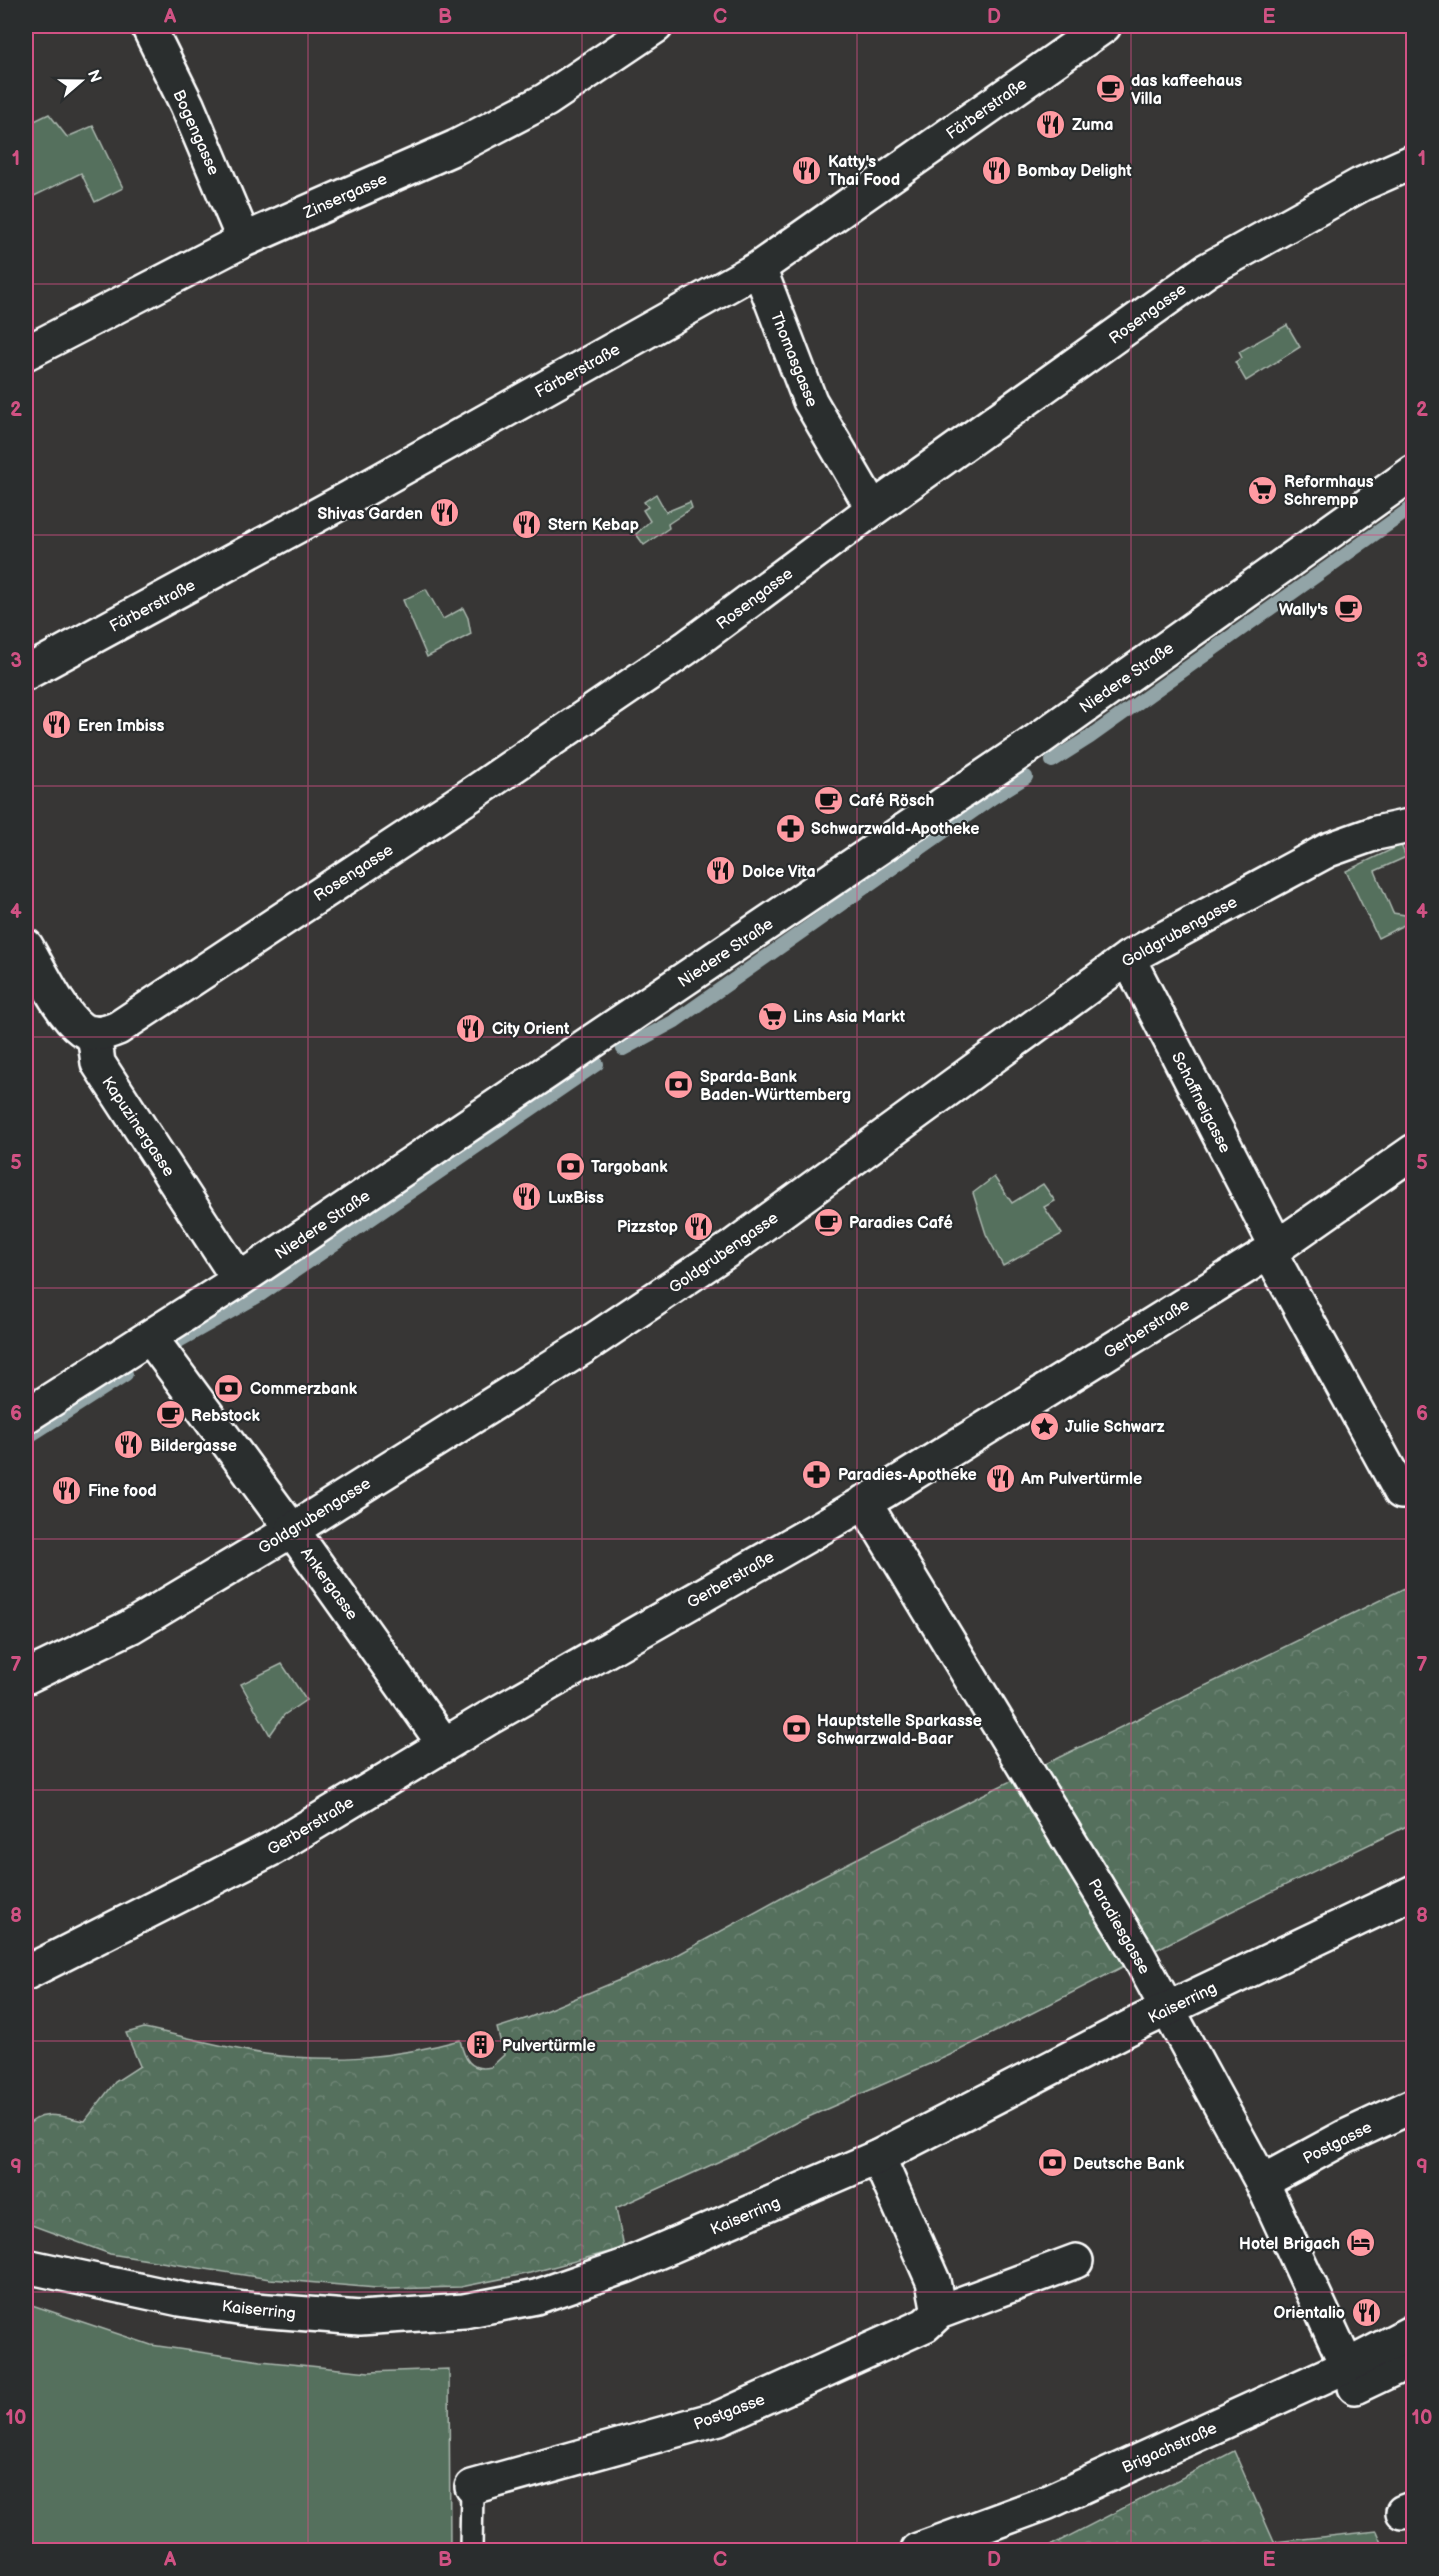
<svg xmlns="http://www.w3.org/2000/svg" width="1439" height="2576" font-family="'Balsamiq Sans',sans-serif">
	<defs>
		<pattern id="park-crowns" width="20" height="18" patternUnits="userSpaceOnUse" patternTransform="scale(1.5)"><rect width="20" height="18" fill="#556f5d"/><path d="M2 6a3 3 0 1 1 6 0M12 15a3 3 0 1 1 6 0" fill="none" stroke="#6e8575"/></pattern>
	</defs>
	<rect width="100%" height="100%" fill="#373635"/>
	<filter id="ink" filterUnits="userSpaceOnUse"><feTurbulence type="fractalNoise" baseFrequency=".0167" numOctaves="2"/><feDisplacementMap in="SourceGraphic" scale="12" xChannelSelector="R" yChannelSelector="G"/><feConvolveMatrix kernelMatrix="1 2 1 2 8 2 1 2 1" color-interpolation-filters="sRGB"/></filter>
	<g filter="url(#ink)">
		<path fill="#556f5d" stroke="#aab7ae" stroke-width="1.5" d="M 49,114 L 67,137 L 93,126 L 123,188 L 95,202 L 81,173 L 26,200 L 26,125 Z
			M 1287,325 L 1300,347 L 1246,381 L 1235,362 L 1242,358 L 1239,352 Z
			M 656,494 L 666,512 L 690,502 L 692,508 L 668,524 L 669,528 L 644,545 L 636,534 L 650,521 L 643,510 L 648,507 L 644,502 Z
			M 426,589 L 443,619 L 463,608 L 468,618 L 471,634 L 427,657 L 403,600 Z
			M 1401,845 L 1406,857 L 1375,871 L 1393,913 L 1405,915 L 1408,923 L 1378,938 L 1346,871 Z
			M 994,1177 L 1012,1203 L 1043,1184 L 1055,1201 L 1044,1207 L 1062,1234 L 1003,1266 L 986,1234 L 973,1193 Z
			M 282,1664 L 306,1700 L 284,1715 L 270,1735 L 241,1684 Z
			M 26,2303 L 151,2345 L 261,2361 L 369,2372 L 449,2369 L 450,2550 L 26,2550 Z"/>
		<path fill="url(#park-crowns)" stroke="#aab7ae" stroke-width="1.5" d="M 1413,1584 L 1413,1823 L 1222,1916 L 950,2055 L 797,2122 L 742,2151 L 616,2208 L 624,2248 L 530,2273 L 461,2287 L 388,2289 L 270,2279 L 110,2254 L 26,2223 L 26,2127 C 42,2108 62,2117 85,2121 L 115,2082 L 140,2066 L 126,2033 L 144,2028 C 184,2036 225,2048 265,2054 C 333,2063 394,2058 460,2040 C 464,2058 470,2072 491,2067 L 504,2055 L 497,2028 L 528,2018 L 670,1959 L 809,1883 L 976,1798 Z
			M 1234,2451 L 1274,2542 L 1377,2531 L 1385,2550 L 1042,2550 Z"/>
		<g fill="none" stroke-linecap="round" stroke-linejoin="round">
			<path stroke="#92a4a7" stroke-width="14" d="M 1052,761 L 1090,737 L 1414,506
				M 623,1049 L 675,1021 L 992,798 L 1026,777
				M 177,1342 L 260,1295 L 597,1064
				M 26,1438 L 126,1374"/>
			<defs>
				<path id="service" d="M 471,2550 L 472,2487"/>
				<path id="pedestrian" d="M 94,1033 L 98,1063 L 239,1280
					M 26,1416 L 239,1280 L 1022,751 L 1414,472
					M 26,1677 L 130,1627 L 292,1530 L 150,1337
					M 1355,2387 L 1414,2359
					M 1403,2512 L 1414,2508"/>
				<path id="minor" d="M 148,26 L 187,105 L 244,240
					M 759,268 L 810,401 L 873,509
					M 26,353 L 244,240 L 456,147 L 546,100 L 656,26
					M 26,673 L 349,498 L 759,268 L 1104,26
					M 26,946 C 39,968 61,1015 81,1029 C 93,1037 106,1033 118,1028 L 475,792 L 686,648 L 873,509 L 1207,270 L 1360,185 L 1414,161
					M 1128,958 L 1277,1247
					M 1269,1251 L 1401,1492
					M 864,1502 L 1136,1951 L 1262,2182 L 1347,2366
					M 444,1744 L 292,1530 L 582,1348 L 731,1248 L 1128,958 L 1328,850 L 1376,833 L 1414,825
					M 26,1973 L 273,1848 L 487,1719 L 883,1492 L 1277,1247 L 1414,1151
					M 878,2157 L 933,2281 L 939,2312
					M 1262,2182 L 1345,2137 L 1414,2105
					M 472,2487 L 719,2418 L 925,2325 L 939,2312 L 1076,2261
					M 918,2550 L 1046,2503 L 1347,2366 L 1414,2331"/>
				<path id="secondary" d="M 26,2266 L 180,2299 L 244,2309 L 360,2318 L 464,2311 L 536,2297 L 625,2266 L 878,2157 L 1142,2021 L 1414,1892"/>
			</defs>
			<use href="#service" stroke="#fff" stroke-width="26"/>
			<use href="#pedestrian" stroke="#fff" stroke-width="38"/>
			<use href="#minor" stroke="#fff" stroke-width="38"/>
			<use href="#secondary" stroke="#fff" stroke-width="38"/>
			<use href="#service" stroke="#2a2d2e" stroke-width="21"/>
			<use href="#pedestrian" stroke="#2a2d2e" stroke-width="33"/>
			<use href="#minor" stroke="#2a2d2e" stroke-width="33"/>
			<use href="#secondary" stroke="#2a2d2e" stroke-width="33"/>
		</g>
	</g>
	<path fill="none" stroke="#d15284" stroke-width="1.5" stroke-opacity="0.55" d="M 308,26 L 308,2550M 582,26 L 582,2550M 857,26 L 857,2550M 1131,26 L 1131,2550M 26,284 L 1414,284M 26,535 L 1414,535M 26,786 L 1414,786M 26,1037 L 1414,1037M 26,1288 L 1414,1288M 26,1539 L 1414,1539M 26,1790 L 1414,1790M 26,2041 L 1414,2041M 26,2292 L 1414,2292"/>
	<defs>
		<symbol id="cafe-disc" viewBox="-11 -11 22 22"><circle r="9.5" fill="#ff9aa2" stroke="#2a2d2e"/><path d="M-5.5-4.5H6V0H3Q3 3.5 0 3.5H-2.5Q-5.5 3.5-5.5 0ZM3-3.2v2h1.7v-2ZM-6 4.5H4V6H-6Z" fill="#111"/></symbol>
		<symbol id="restaurant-disc" viewBox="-11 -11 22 22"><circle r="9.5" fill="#ff9aa2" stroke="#2a2d2e"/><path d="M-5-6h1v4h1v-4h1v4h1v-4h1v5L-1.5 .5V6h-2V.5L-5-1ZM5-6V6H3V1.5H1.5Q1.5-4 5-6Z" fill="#111"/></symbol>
		<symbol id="supermarket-disc" viewBox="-11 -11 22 22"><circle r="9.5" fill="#ff9aa2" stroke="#2a2d2e"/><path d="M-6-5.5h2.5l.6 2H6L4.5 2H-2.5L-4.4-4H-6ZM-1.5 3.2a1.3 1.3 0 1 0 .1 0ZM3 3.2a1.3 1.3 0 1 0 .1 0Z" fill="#111"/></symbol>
		<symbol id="pharmacy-disc" viewBox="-11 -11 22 22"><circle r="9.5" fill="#ff9aa2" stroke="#2a2d2e"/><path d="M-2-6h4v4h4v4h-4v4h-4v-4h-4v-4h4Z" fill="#111"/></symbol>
		<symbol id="bank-disc" viewBox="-11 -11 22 22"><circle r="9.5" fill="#ff9aa2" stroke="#2a2d2e"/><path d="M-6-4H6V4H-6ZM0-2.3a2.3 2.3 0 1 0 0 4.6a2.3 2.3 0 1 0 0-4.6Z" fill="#111"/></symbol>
		<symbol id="sight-disc" viewBox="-11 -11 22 22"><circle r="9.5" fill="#ff9aa2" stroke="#2a2d2e"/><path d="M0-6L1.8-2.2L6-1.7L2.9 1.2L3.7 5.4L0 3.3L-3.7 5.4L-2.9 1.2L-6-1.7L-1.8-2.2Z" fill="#111"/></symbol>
		<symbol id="building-disc" viewBox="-11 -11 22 22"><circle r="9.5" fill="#ff9aa2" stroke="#2a2d2e"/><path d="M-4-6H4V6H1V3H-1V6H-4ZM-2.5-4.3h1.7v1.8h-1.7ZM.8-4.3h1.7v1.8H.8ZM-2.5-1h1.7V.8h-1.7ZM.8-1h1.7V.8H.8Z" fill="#111"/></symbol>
		<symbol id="hotel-disc" viewBox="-11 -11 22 22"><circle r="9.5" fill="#ff9aa2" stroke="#2a2d2e"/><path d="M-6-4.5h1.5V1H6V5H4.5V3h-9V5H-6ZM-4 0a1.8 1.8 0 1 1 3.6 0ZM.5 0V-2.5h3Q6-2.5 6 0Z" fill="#111"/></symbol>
	</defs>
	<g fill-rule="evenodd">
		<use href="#cafe-disc" x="1094" y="72" width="33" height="33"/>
		<use href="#restaurant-disc" x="1034" y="108" width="33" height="33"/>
		<use href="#restaurant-disc" x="790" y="154" width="33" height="33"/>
		<use href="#restaurant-disc" x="980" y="154" width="33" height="33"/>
		<use href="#supermarket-disc" x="1246" y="474" width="33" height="33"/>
		<use href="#restaurant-disc" x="428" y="496" width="33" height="33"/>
		<use href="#restaurant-disc" x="510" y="508" width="33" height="33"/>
		<use href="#cafe-disc" x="1332" y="592" width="33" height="33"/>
		<use href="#restaurant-disc" x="40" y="708" width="33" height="33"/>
		<use href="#cafe-disc" x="812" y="784" width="33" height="33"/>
		<use href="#pharmacy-disc" x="774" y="812" width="33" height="33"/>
		<use href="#restaurant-disc" x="704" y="854" width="33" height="33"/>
		<use href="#supermarket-disc" x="756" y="1000" width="33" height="33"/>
		<use href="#restaurant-disc" x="454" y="1012" width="33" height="33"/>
		<use href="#bank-disc" x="662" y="1068" width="33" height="33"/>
		<use href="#bank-disc" x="554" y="1150" width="33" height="33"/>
		<use href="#restaurant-disc" x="510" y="1180" width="33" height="33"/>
		<use href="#cafe-disc" x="812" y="1206" width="33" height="33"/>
		<use href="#restaurant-disc" x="682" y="1210" width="33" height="33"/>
		<use href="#bank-disc" x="212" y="1372" width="33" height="33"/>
		<use href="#cafe-disc" x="154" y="1398" width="33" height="33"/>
		<use href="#sight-disc" x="1028" y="1410" width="33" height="33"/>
		<use href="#restaurant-disc" x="112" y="1428" width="33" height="33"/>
		<use href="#pharmacy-disc" x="800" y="1458" width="33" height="33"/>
		<use href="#restaurant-disc" x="984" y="1462" width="33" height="33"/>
		<use href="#restaurant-disc" x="50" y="1474" width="33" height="33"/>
		<use href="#bank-disc" x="780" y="1712" width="33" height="33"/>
		<use href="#building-disc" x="464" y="2028" width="33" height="33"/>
		<use href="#bank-disc" x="1036" y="2146" width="33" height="33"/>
		<use href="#hotel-disc" x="1344" y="2226" width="33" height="33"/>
		<use href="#restaurant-disc" x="1350" y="2296" width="33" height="33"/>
	</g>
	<g text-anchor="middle" stroke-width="4.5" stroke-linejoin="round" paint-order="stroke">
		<g font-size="16" font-weight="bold" fill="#fff" stroke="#2a2d2e" text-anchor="start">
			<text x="1131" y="86">das kaffeehaus<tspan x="1131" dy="18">Villa</tspan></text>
			<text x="1072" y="130">Zuma</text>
			<text x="828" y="167">Katty's<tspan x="828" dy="18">Thai Food</tspan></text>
			<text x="1017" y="176">Bombay Delight</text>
			<text x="1284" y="487">Reformhaus<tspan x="1284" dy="18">Schrempp</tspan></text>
			<text x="423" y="519" text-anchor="end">Shivas Garden</text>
			<text x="548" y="530">Stern Kebap</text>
			<text x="1328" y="615" text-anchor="end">Wally's</text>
			<text x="78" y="731">Eren Imbiss</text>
			<text x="849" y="806">Café Rösch</text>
			<text x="811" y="834">Schwarzwald-Apotheke</text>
			<text x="742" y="877">Dolce Vita</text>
			<text x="793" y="1022">Lins Asia Markt</text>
			<text x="492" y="1034">City Orient</text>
			<text x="700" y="1082">Sparda-Bank<tspan x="700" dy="18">Baden-Württemberg</tspan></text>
			<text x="591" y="1172">Targobank</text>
			<text x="548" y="1203">LuxBiss</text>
			<text x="849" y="1228">Paradies Café</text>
			<text x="678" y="1232" text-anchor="end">Pizzstop</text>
			<text x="250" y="1394">Commerzbank</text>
			<text x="191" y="1421">Rebstock</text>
			<text x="1065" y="1432">Julie Schwarz</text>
			<text x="150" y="1451">Bildergasse</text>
			<text x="838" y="1480">Paradies-Apotheke</text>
			<text x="1021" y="1484">Am Pulvertürmle</text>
			<text x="88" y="1496">Fine food</text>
			<text x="817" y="1726">Hauptstelle Sparkasse<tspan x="817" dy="18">Schwarzwald-Baar</tspan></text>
			<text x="502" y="2051">Pulvertürmle</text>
			<text x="1073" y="2169">Deutsche Bank</text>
			<text x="1340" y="2249" text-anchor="end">Hotel Brigach</text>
			<text x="1345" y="2318" text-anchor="end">Orientalio</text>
		</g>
		<g font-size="16" fill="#fff" stroke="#2a2d2e">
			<text transform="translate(986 108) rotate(-35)" y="6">Färberstraße</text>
			<text transform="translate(197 132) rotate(66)" y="6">Bogengasse</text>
			<text transform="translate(345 195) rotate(-24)" y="6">Zinsergasse</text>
			<text transform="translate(1147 313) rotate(-36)" y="6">Rosengasse</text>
			<text transform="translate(795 359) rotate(68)" y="6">Thomasgasse</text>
			<text transform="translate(577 370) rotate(-29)" y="6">Färberstraße</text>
			<text transform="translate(754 598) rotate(-37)" y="6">Rosengasse</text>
			<text transform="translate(152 605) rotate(-28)" y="6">Färberstraße</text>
			<text transform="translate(1126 677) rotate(-35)" y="6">Niedere Straße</text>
			<text transform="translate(353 872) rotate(-33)" y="6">Rosengasse</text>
			<text transform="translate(1179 931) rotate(-29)" y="6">Goldgrubengasse</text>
			<text transform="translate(725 952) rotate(-34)" y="6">Niedere Straße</text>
			<text transform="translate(1202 1102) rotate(63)" y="6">Schaffneigasse</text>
			<text transform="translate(139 1126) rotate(56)" y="6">Kapuzinergasse</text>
			<text transform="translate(322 1224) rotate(-34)" y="6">Niedere Straße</text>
			<text transform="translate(723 1252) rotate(-35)" y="6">Goldgrubengasse</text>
			<text transform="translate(1146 1328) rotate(-32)" y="6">Gerberstraße</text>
			<text transform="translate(314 1515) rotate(-32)" y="6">Goldgrubengasse</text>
			<text transform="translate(730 1579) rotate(-30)" y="6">Gerberstraße</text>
			<text transform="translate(330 1583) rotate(54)" y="6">Ankergasse</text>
			<text transform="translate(310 1825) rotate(-31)" y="6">Gerberstraße</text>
			<text transform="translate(1120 1926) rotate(60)" y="6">Paradiesgasse</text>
			<text transform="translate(1182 2002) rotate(-26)" y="6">Kaiserring</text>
			<text transform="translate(1337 2142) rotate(-27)" y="6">Postgasse</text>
			<text transform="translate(745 2215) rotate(-23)" y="6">Kaiserring</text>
			<text transform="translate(259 2309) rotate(6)" y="6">Kaiserring</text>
			<text transform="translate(729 2411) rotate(-21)" y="6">Postgasse</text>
			<text transform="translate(1169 2447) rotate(-24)" y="6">Brigachstraße</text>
		</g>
	</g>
	<rect width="1439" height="2576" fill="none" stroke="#2a2d2e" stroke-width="66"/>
	<g transform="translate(81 81) rotate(70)" stroke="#2a2d2e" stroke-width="4.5" paint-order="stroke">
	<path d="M0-4.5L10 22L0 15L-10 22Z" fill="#ffffff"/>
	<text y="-9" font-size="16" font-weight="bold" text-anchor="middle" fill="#ffffff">N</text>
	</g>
	<rect x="33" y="33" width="1373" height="2510" fill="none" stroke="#d15284" stroke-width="2"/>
	<g font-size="20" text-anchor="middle" font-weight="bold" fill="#d15284">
		<text x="170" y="23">A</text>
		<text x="445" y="23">B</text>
		<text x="720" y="23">C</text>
		<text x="994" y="23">D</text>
		<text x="1269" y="23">E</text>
		<text x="16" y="165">1</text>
		<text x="1422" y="165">1</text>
		<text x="16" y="416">2</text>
		<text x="1422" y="416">2</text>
		<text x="16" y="667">3</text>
		<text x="1422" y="667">3</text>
		<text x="16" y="918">4</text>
		<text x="1422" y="918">4</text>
		<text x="16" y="1169">5</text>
		<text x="1422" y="1169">5</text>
		<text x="16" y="1420">6</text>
		<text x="1422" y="1420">6</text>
		<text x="16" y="1671">7</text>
		<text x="1422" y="1671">7</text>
		<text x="16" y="1922">8</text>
		<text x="1422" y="1922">8</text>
		<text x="16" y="2173">9</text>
		<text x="1422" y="2173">9</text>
		<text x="16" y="2424">10</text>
		<text x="1422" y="2424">10</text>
		<text x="170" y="2566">A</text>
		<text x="445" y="2566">B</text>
		<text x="720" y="2566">C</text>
		<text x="994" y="2566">D</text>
		<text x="1269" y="2566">E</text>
	</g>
</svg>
